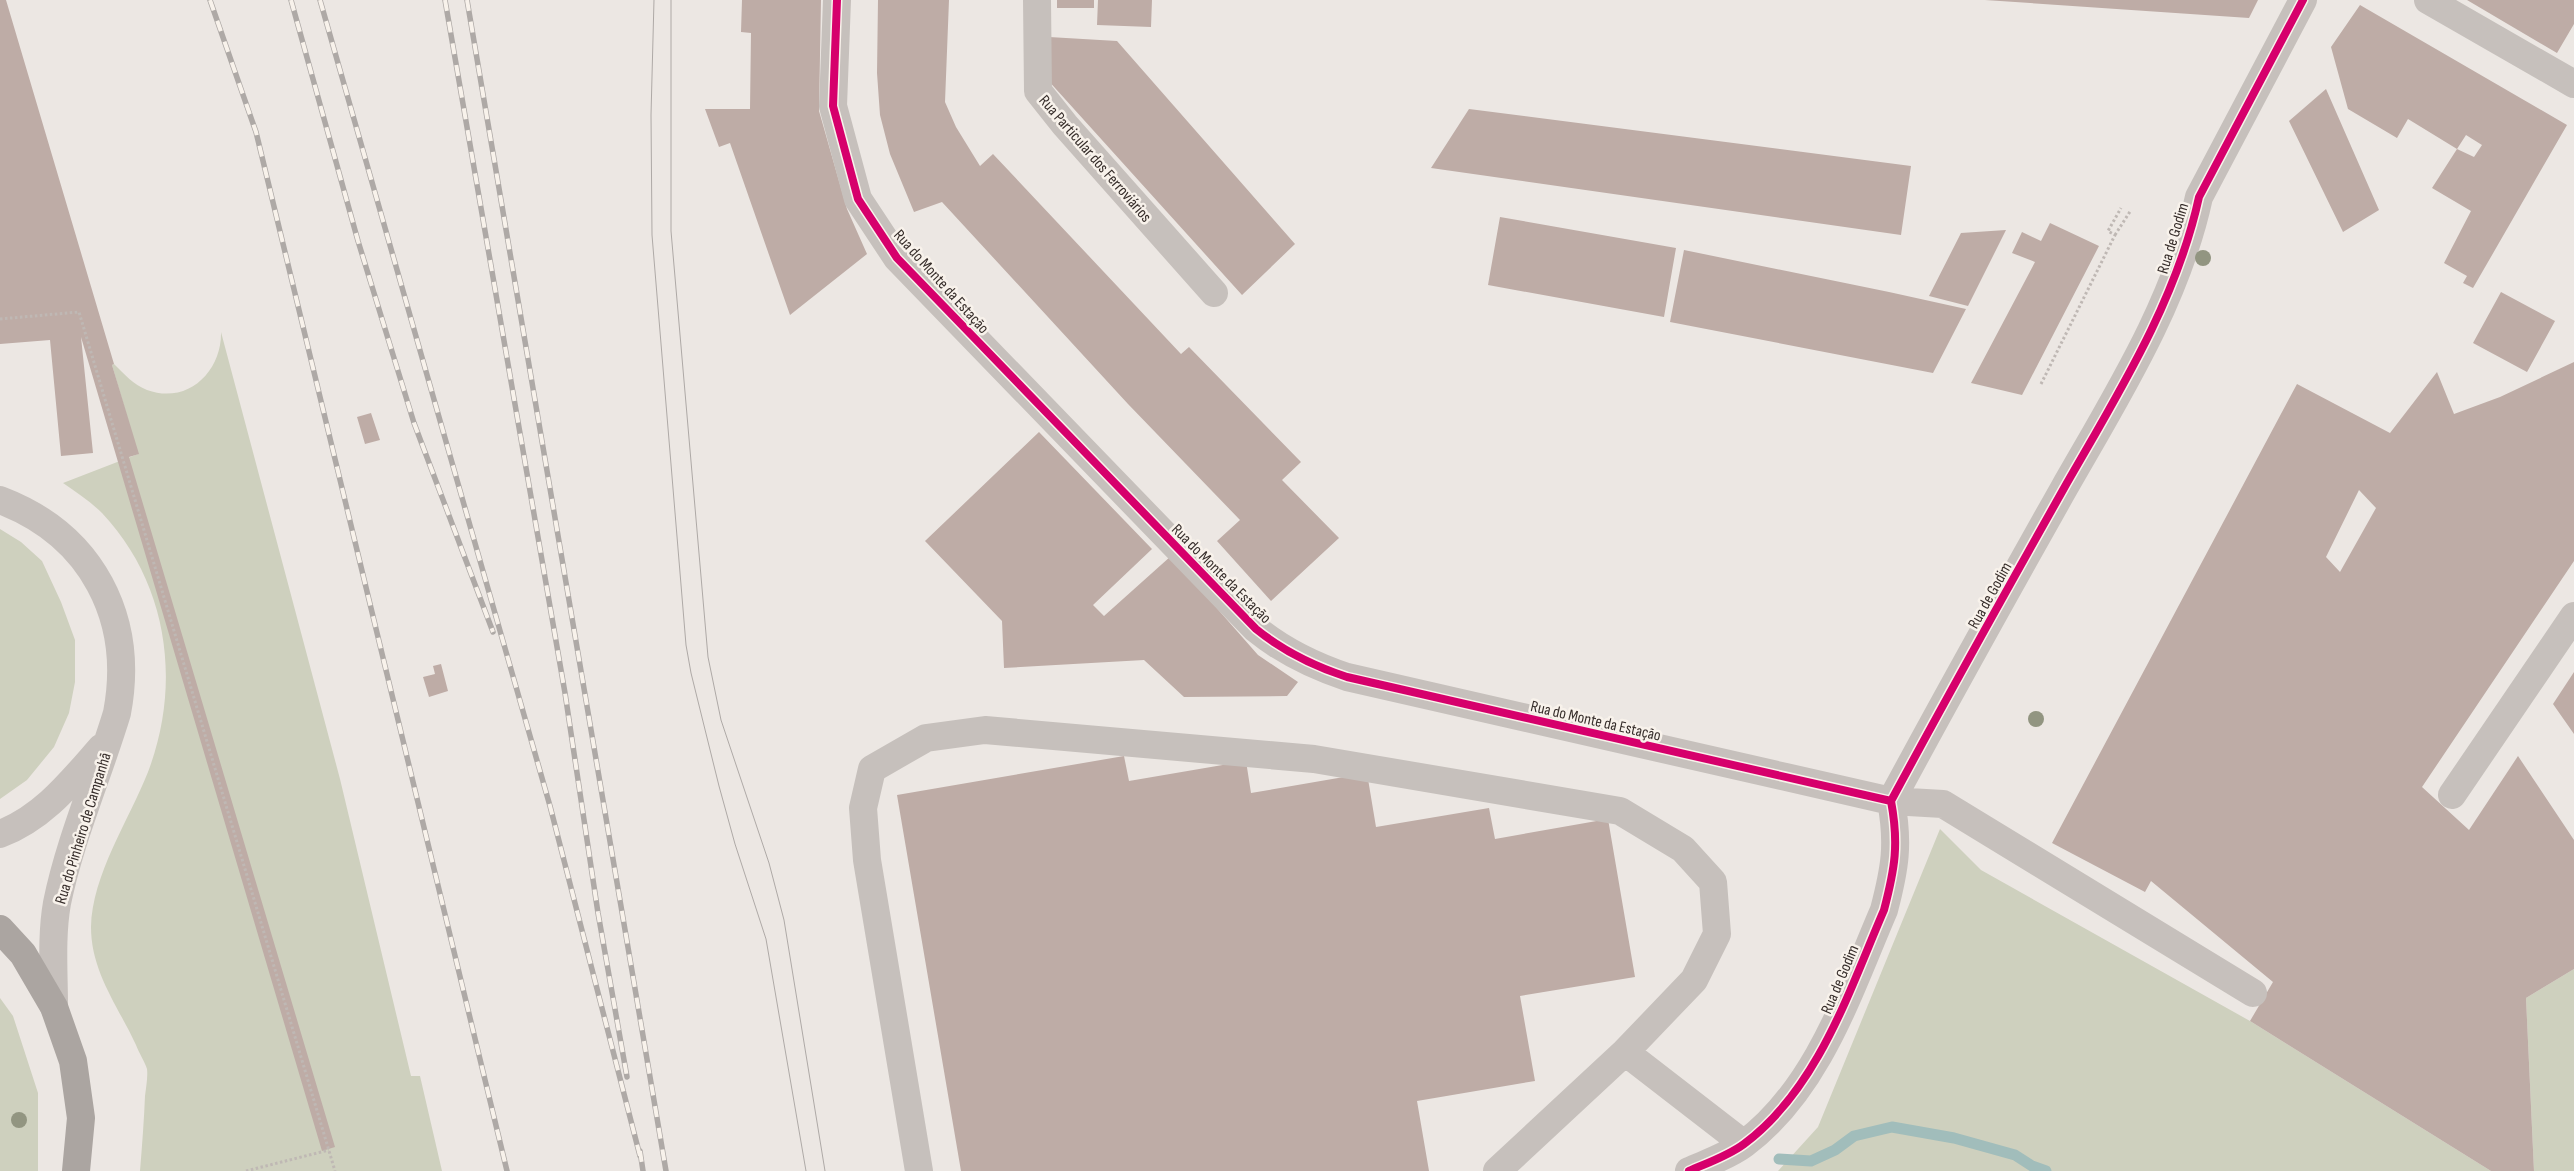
<svg xmlns="http://www.w3.org/2000/svg" width="2574" height="1171" font-family="'Sofia Sans Condensed',sans-serif">
	<rect width="100%" height="100%" fill="#ece7e3"/>
	<path fill="#ced0be" d="M 221,332 L 340,779 L 411,1076 L 420,1076 L 442,1171 L 140,1171 C 142,1146 144,1121 145,1096 C 146,1088 148,1077 147,1069 C 145,1062 139,1053 136,1045 C 118,1006 91,972 91,927 C 92,875 129,820 148,772 C 182,683 168,583 102,513 C 90,501 76,492 63,483 L 138,454 L 112,365 L 114,364 C 124,374 134,385 147,390 C 188,405 222,371 221,332 Z
		M 0,529 L 21,542 L 42,561 L 61,602 L 75,640 L 75,682 L 69,713 L 54,747 L 27,780 L 0,799 Z
		M 1940,829 L 1981,870 L 2250,1021 L 2491,1171 L 1778,1171 L 1818,1127 Z
		M 2574,969 L 2574,1171 L 2534,1171 L 2526,998 Z
		M 0,998 L 13,1016 L 38,1093 L 38,1171 L 0,1171 Z"/>
	<g fill="none" stroke-linecap="round" stroke-linejoin="round">
		<path stroke="#a1bdbb" stroke-width="11" d="M 1779,1159 L 1811,1161 L 1835,1150 L 1854,1136 L 1892,1127 L 1954,1138 L 2015,1155 L 2032,1166 L 2046,1171"/>
	</g>
	<path fill="#beaca6" fill-rule="evenodd" d="M 0,0 L 6,0 L 114,364 L 112,365 L 139,454 L 129,457 L 335,1147 L 322,1151 L 81,337 L 93,453 L 61,456 L 50,340 L 0,344 Z
		M 742,0 L 821,0 L 819,111 L 847,209 L 867,254 L 790,315 L 730,143 L 719,147 L 705,109 L 750,109 L 751,33 L 741,32 Z
		M 878,0 L 949,0 L 945,102 L 956,127 L 980,166 L 993,154 L 1181,354 L 1189,347 L 1301,462 L 1282,480 L 1339,538 L 1271,601 L 1217,541 L 1240,520 L 1128,404 L 942,202 L 914,212 L 890,154 L 880,115 L 877,73 Z
		M 1057,0 L 1094,0 L 1094,8 L 1057,8 Z
		M 1098,0 L 1152,0 L 1151,27 L 1097,25 Z
		M 1985,0 L 2258,0 L 2249,18 Z
		M 2467,0 L 2574,0 L 2574,24 L 2557,53 Z
		M 2360,5 L 2567,125 L 2473,288 L 2463,283 L 2467,276 L 2444,263 L 2471,211 L 2432,188 L 2457,149 L 2474,157 L 2482,145 L 2466,135 L 2457,149 L 2408,119 L 2397,138 L 2348,109 L 2331,47 Z
		M 1049,37 L 1117,41 L 1295,244 L 1242,295 L 1046,78 Z
		M 2326,89 L 2379,210 L 2343,232 L 2289,121 Z
		M 1469,109 L 1911,166 L 1901,235 L 1431,168 Z
		M 1500,217 L 1676,248 L 1664,317 L 1488,285 Z
		M 2050,223 L 2099,246 L 2022,395 L 1971,383 L 2035,262 L 2012,253 L 2022,232 L 2041,241 Z
		M 2006,230 L 1968,306 L 1929,296 L 1961,233 Z
		M 1684,250 L 1889,292 L 1966,309 L 1933,373 L 1670,322 Z
		M 2501,292 L 2555,321 L 2527,372 L 2473,343 Z
		M 2574,362 L 2574,561 L 2422,787 L 2469,830 L 2518,756 L 2574,840 L 2574,969 L 2526,998 L 2534,1171 L 2491,1171 L 2250,1021 L 2273,982 L 2151,881 L 2145,892 L 2052,843 L 2297,384 L 2390,433 L 2437,372 L 2454,414 L 2500,397 ZM 2359,490 L 2376,508 L 2340,572 L 2326,557 Z
		M 371,413 L 380,440 L 365,444 L 357,417 Z
		M 1039,432 L 1152,549 L 1093,605 L 1104,616 L 1171,556 L 1258,655 L 1298,682 L 1287,696 L 1184,697 L 1144,660 L 1004,668 L 1002,621 L 925,541 Z
		M 441,664 L 448,691 L 429,697 L 423,677 L 435,674 L 433,666 Z
		M 2574,672 L 2574,734 L 2553,704 Z
		M 1124,756 L 1129,781 L 1246,761 L 1251,793 L 1367,773 L 1376,827 L 1489,808 L 1495,839 L 1608,819 L 1635,977 L 1520,996 L 1535,1081 L 1417,1101 L 1429,1171 L 961,1171 L 897,795 Z"/>
	<g fill="none" stroke-linecap="round" stroke-linejoin="round">
		<path stroke="#bfb8b4" stroke-width="3" stroke-dasharray="2.5 2.5" stroke-linecap="butt" d="M 2115,235 L 2131,210
			M 0,319 L 79,312 L 335,1171
			M 2041,384 L 2115,235 L 2108,231 L 2121,208
			M 246,1171 L 329,1150"/>
		<path stroke="#c6c0bc" stroke-width="28" d="M 837,0 L 833,106 L 858,199 L 897,258 L 1256,629 C 1283,651 1314,666 1347,677 L 1891,801 L 1943,804 L 2253,993
			M 1037,0 L 1038,91 L 1065,125 L 1214,293
			M 2428,0 L 2574,84
			M 0,500 C 92,535 135,618 117,713 C 98,776 70,839 57,903 C 51,937 54,973 54,1007
			M 2452,795 L 2574,616
			M 0,834 C 43,818 71,782 101,748
			M 1625,1052 L 1744,1144
			M 919,1171 L 867,860 L 863,808 L 872,769 L 926,738 L 985,730 L 1314,759 L 1620,811 L 1683,849 L 1713,882 L 1717,934 L 1694,980 L 1625,1052 L 1497,1171
			M 1689,1171 C 1707,1163 1728,1156 1744,1144 C 1818,1089 1849,991 1884,910 C 1895,868 1899,844 1891,801 C 1947,697 2005,593 2063,490 C 2116,397 2176,303 2199,197 L 2303,0"/>
		<path stroke="#aba5a1" stroke-width="28" d="M 0,929 L 23,954 L 54,1007 L 73,1061 L 81,1118 L 76,1171"/>
		<path stroke="#aea9a6" stroke-width="1" d="M 654,0 L 651,115 L 652,235 L 686,645 L 691,673 L 719,786 L 735,844 L 766,939 L 806,1171
			M 671,0 L 671,231 L 708,657 L 721,720 L 769,863 L 784,920 L 825,1171"/>
		<defs>
			<path id="rail" d="M 210,0 L 256,132 L 507,1171
				M 291,0 L 358,241 L 414,423 L 493,632
				M 320,0 L 550,806 L 640,1156
				M 445,0 L 565,693 L 598,913 L 627,1077
				M 467,0 L 666,1171
				M 640,1151 L 643,1171"/>
		</defs>
		<use href="#rail" stroke="#aea9a6" stroke-width="5.5"/>
		<use href="#rail" stroke="#f8f2eb" stroke-width="4" stroke-dasharray="11" stroke-linecap="butt"/>
		<defs>
			<path id="cycleway" d="M 837,0 L 833,106 L 858,199 L 897,258 L 1256,629 C 1283,651 1314,666 1347,677 L 1891,801
				M 1689,1171 C 1707,1163 1728,1156 1744,1144 C 1818,1089 1849,991 1884,910 C 1895,868 1899,844 1891,801 C 1947,697 2005,593 2063,490 C 2116,397 2176,303 2199,197 L 2303,0"/>
		</defs>
		<use href="#cycleway" stroke="#f8f2eb" stroke-width="11"/>
		<use href="#cycleway" stroke="#d6006c" stroke-width="8"/>
	</g>
	<g fill="#929581">
		<circle cx="2203" cy="258" r="8"/>
		<circle cx="2036" cy="719" r="8"/>
		<circle cx="19" cy="1120" r="8"/>
	</g>
	<g text-anchor="middle" stroke-width="5" stroke-linejoin="round" paint-order="stroke">
		<g font-size="16" fill="#362d2a" stroke="#f8f2eb">
			<text transform="translate(1096 158) rotate(49)" y="6">Rua Particular dos Ferroviários</text>
			<text transform="translate(2172 238) rotate(-73)" y="6">Rua de Godim</text>
			<text transform="translate(942 281) rotate(48)" y="6">Rua do Monte da Estação</text>
			<text transform="translate(1222 573) rotate(45)" y="6">Rua do Monte da Estação</text>
			<text transform="translate(1989 595) rotate(-61)" y="6">Rua de Godim</text>
			<text transform="translate(1596 720) rotate(13)" y="6">Rua do Monte da Estação</text>
			<text transform="translate(82 828) rotate(-73)" y="6">Rua do Pinheiro de Campanhã</text>
			<text transform="translate(1839 979) rotate(-67)" y="6">Rua de Godim</text>
		</g>
	</g>
</svg>
